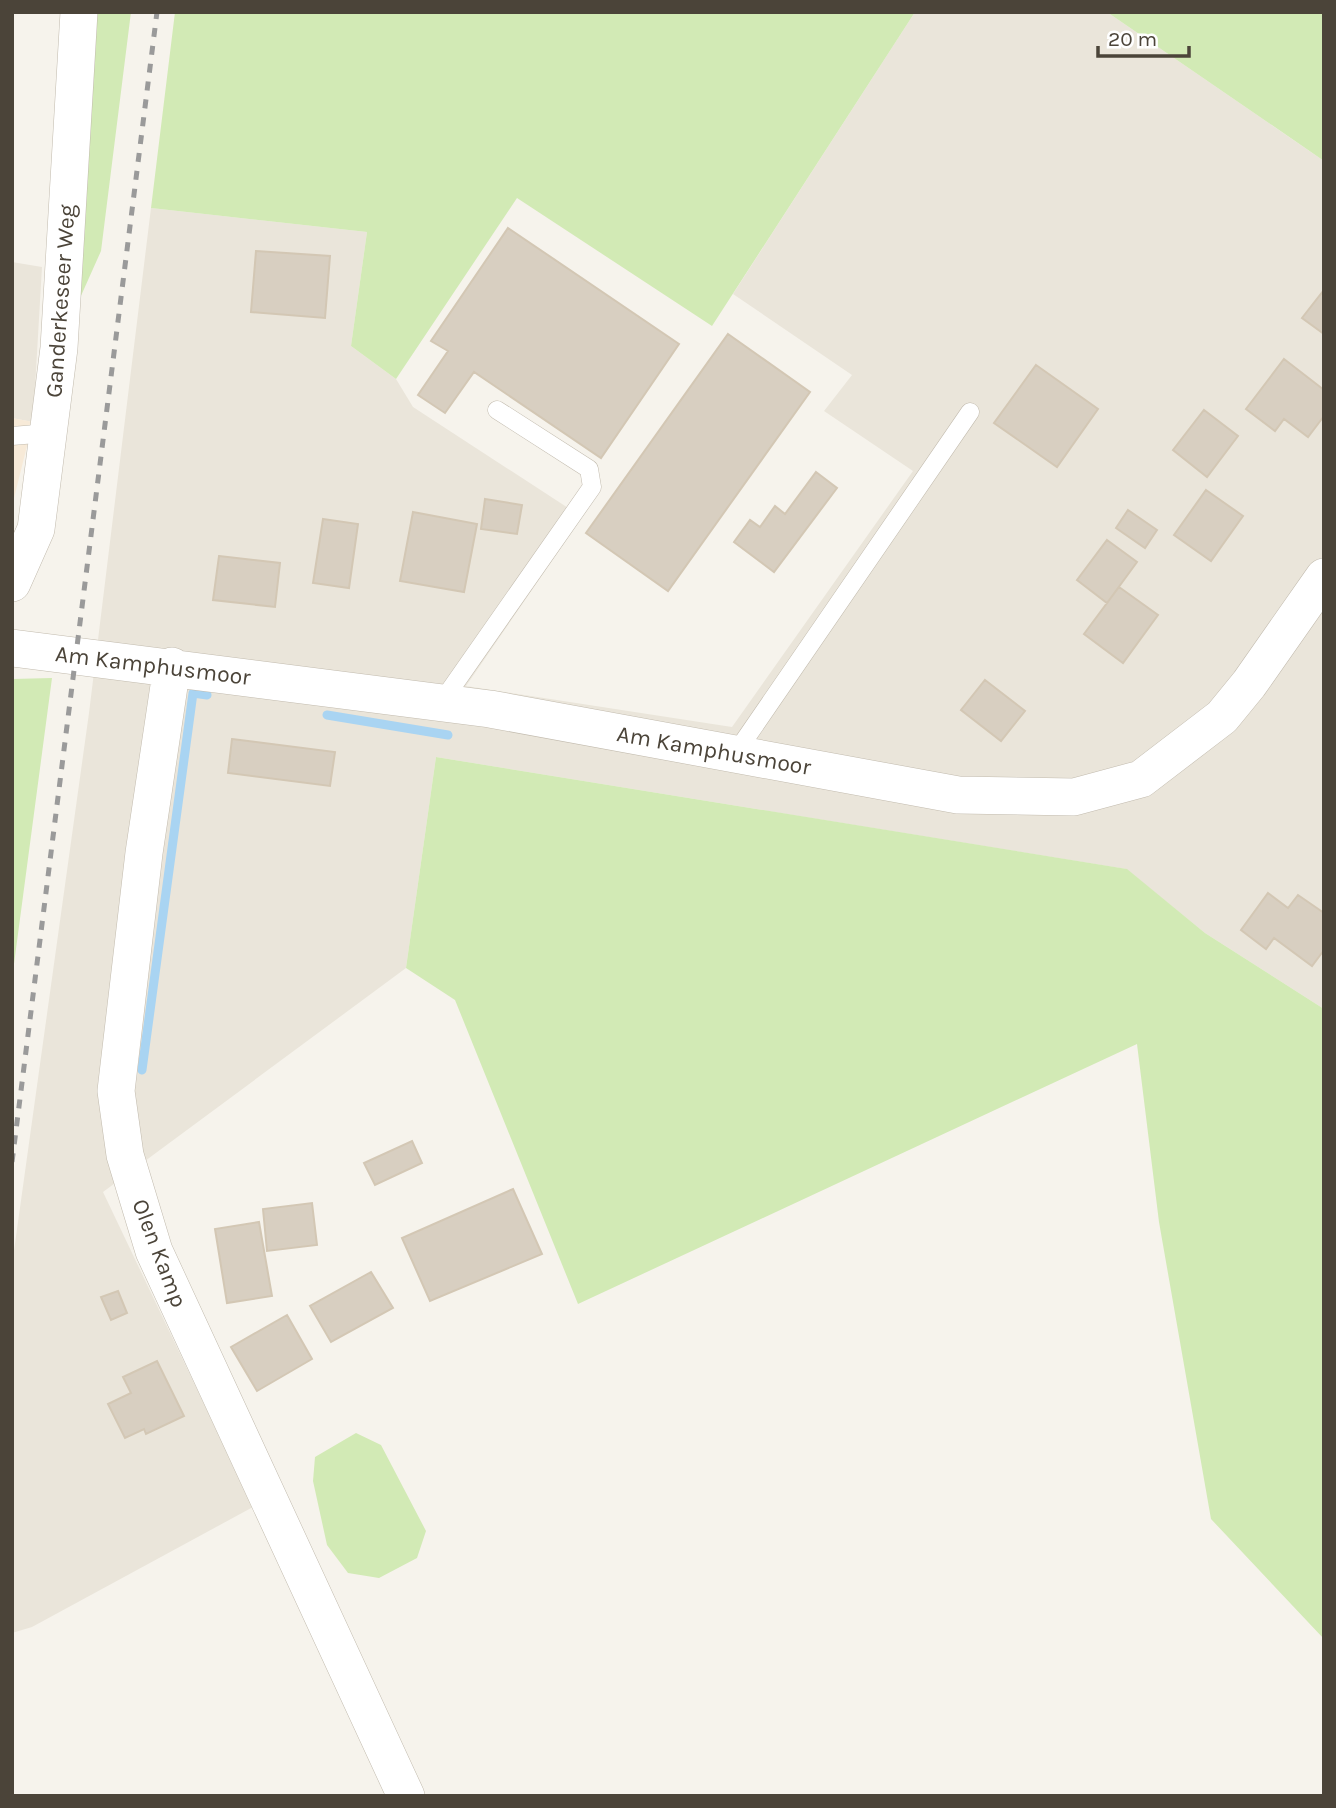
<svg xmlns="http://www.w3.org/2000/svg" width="1336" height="1808" font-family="Karla,sans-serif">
	<rect width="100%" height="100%" fill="#f6f3ec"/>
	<path fill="#eae5da" d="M 915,12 L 1107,12 L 1324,161 L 1324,1009 L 1205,933 L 1126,869 L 436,757 L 406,968 L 103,1192 L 253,1507 L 32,1627 L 12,1633 L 12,1265 L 89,713 L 151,208 L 367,232 L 351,346 L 396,379 L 413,407 L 582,517 L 466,686 L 732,727 L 913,471 L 824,411 L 852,375 L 733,294 Z
		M 12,262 L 42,267 L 33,422 L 12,418 Z"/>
	<path fill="#f7ead8" d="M 12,418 L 33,422 L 12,506 Z"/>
	<path fill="#d2eab5" d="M 90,12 L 131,12 L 101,251 L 80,298 L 71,295 Z
		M 175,12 L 915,12 L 712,326 L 517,198 L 396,379 L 351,346 L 367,232 L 151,208 Z
		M 1107,12 L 1324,12 L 1324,161 L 1311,152 Z
		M 52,678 L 12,979 L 12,679 Z
		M 436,757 L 1127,869 L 1205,933 L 1324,1009 L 1324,1639 L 1211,1519 L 1159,1222 L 1137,1044 L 578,1304 L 455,1000 L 406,968 Z
		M 356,1433 L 381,1445 L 426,1531 L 417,1558 L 379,1578 L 348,1573 L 327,1545 L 313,1481 L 315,1457 Z"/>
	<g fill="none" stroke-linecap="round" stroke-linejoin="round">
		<path stroke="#a9d4f2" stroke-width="9" d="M 327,715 L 448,735
			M 142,1070 L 193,693 L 207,695"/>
	</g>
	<path fill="#d8cfc1" stroke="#d3c7b4" stroke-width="2" d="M 508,228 L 679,344 L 601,458 L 474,372 L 445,413 L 418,395 L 448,351 L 431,341 Z
		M 256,251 L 330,256 L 325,318 L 251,312 Z
		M 1324,290 L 1324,334 L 1302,318 Z
		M 728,334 L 810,392 L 668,591 L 586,533 Z
		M 1284,359 L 1324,390 L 1324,416 L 1308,437 L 1284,419 L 1275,431 L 1246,409 Z
		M 1036,365 L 1098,409 L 1057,467 L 994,423 Z
		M 1204,410 L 1238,436 L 1207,477 L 1173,450 Z
		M 816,472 L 837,488 L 774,572 L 734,542 L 750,520 L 760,527 L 775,506 L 785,514 Z
		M 1206,490 L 1243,516 L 1211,561 L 1174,535 Z
		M 485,499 L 522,505 L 517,534 L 481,529 Z
		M 1128,510 L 1157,530 L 1145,548 L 1116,528 Z
		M 413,512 L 477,524 L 464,592 L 400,581 Z
		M 323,519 L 358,524 L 349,588 L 313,583 Z
		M 1107,540 L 1137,562 L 1107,603 L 1077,580 Z
		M 219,556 L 280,563 L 275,607 L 213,600 Z
		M 1119,587 L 1158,615 L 1123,663 L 1084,634 Z
		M 985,680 L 1025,711 L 1001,741 L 961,710 Z
		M 232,739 L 335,752 L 330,786 L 228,773 Z
		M 1268,893 L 1288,908 L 1298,895 L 1324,913 L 1324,950 L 1312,966 L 1274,938 L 1266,949 L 1241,930 Z
		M 412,1141 L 422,1163 L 375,1185 L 364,1163 Z
		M 513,1189 L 542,1254 L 430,1301 L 402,1238 Z
		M 312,1203 L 317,1245 L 267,1251 L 263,1209 Z
		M 259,1222 L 272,1296 L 227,1303 L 215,1229 Z
		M 371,1272 L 393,1308 L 331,1342 L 310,1306 Z
		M 118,1291 L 127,1313 L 111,1320 L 101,1297 Z
		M 287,1315 L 312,1359 L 257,1391 L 231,1347 Z
		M 157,1361 L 184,1416 L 146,1434 L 144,1429 L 125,1438 L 108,1404 L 131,1393 L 123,1377 Z"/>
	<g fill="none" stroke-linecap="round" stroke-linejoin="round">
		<defs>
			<path id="lane" d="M 12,436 L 48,433
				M 441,703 L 592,487 L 589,469 L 497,410
				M 735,754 L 970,412"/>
			<path id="street" d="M 12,583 L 36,529 L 59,348 L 79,12
				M 12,648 L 490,709 L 958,795 L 1074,797 L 1141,779 L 1222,717 L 1249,684 L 1324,577
				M 172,666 L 144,853 L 116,1091 L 125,1155 L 154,1251 L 406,1796"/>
		</defs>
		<use href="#lane" stroke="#c2bbae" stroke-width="19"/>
		<use href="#street" stroke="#c2bbae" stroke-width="38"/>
		<use href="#lane" stroke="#fff" stroke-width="18"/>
		<use href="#street" stroke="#fff" stroke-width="37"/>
		<path stroke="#9a9a9a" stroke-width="5" stroke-dasharray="9 9" stroke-linecap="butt" d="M 12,1162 L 157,12"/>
	</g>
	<g text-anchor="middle" stroke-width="6" stroke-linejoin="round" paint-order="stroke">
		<g font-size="23" fill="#4b4439" stroke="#fff">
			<text transform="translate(60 301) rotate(-86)" y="8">Ganderkeseer Weg</text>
			<text transform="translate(153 665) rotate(7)" y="8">Am Kamphusmoor</text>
			<text transform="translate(714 750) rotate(10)" y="8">Am Kamphusmoor</text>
			<text transform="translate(160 1253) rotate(69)" y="8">Olen Kamp</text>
		</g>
	</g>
	<rect width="1336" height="1808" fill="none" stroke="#4b4439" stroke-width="28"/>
	<path d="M1098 46v10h91v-10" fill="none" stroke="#4b4439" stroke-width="3.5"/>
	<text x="1108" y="46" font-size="21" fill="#4b4439" stroke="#ffffff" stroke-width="5" paint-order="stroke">20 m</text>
</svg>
